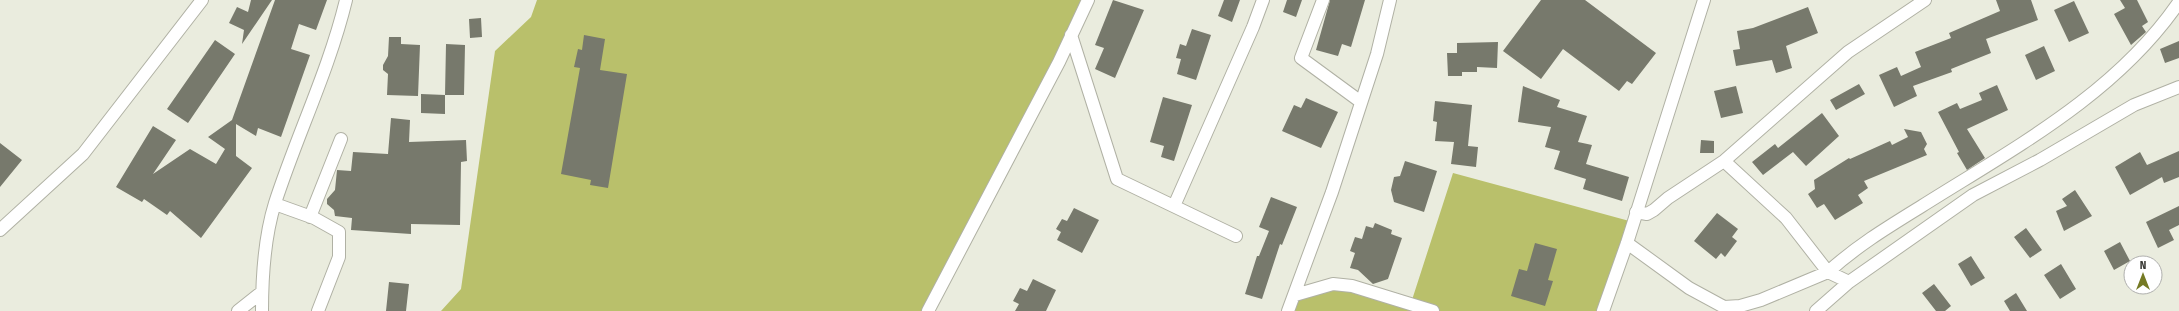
<svg xmlns="http://www.w3.org/2000/svg" width="2179" height="311" font-family="'Fira Sans Condensed',sans-serif">
	<rect width="100%" height="100%" fill="#eaecde"/>
	<path fill="#b9c06b" d="M 537,0 L 1088,0 L 928,311 L 441,311 L 461,289 L 495,51 L 531,17 Z
		M 1453,173 L 1633,222 L 1603,311 L 1288,311 L 1295,295 L 1333,284 L 1411,303 Z"/>
	<path fill="#77796c" d="M 251,0 L 272,0 L 242,44 L 244,30 L 229,23 L 237,7 L 248,12 Z
		M 275,0 L 327,0 L 316,30 L 299,24 L 291,49 L 310,55 L 281,137 L 258,128 L 256,136 L 236,124 L 236,156 L 252,168 L 201,238 L 170,211 L 167,215 L 144,199 L 142,202 L 116,187 L 153,126 L 176,140 L 153,174 L 190,149 L 216,164 L 225,149 L 208,137 L 232,120 Z
		M 1113,0 L 1144,10 L 1115,78 L 1095,69 L 1104,48 L 1095,45 Z
		M 1224,0 L 1240,0 L 1232,22 L 1218,16 Z
		M 1287,0 L 1302,0 L 1296,17 L 1283,12 Z
		M 1330,0 L 1365,0 L 1351,47 L 1342,44 L 1338,56 L 1316,50 Z
		M 1541,0 L 1585,0 L 1656,53 L 1632,84 L 1627,81 L 1619,91 L 1563,49 L 1541,79 L 1503,51 Z
		M 1996,0 L 2031,0 L 2038,20 L 1986,39 L 1991,53 L 1951,69 L 1952,72 L 1913,86 L 1917,96 L 1894,107 L 1879,75 L 1897,67 L 1901,76 L 1921,67 L 1915,52 L 1951,38 L 1949,33 L 2000,11 Z
		M 2120,0 L 2137,0 L 2148,22 L 2142,26 L 2146,32 L 2131,45 L 2114,14 L 2125,8 Z
		M 2074,1 L 2089,33 L 2069,42 L 2054,10 Z
		M 1808,7 L 1818,33 L 1786,46 L 1792,68 L 1776,73 L 1772,60 L 1736,66 L 1733,50 L 1740,49 L 1737,31 L 1753,28 Z
		M 481,18 L 482,37 L 470,38 L 469,19 Z
		M 1192,29 L 1211,35 L 1196,80 L 1177,74 L 1181,59 L 1176,58 L 1180,44 L 1186,46 Z
		M 584,35 L 605,39 L 600,70 L 627,74 L 608,188 L 590,185 L 591,180 L 561,174 L 580,68 L 574,67 L 578,49 L 582,50 Z
		M 389,37 L 401,37 L 401,44 L 420,45 L 418,96 L 387,95 L 388,74 L 383,70 L 383,65 L 388,56 Z
		M 215,40 L 235,54 L 188,123 L 167,109 Z
		M 2179,41 L 2179,58 L 2165,63 L 2160,49 Z
		M 1498,42 L 1497,68 L 1477,67 L 1477,72 L 1462,72 L 1462,76 L 1448,76 L 1447,53 L 1457,53 L 1457,43 Z
		M 446,44 L 465,45 L 464,95 L 445,95 Z
		M 2044,46 L 2055,71 L 2036,80 L 2025,55 Z
		M 1859,84 L 1865,94 L 1836,110 L 1830,100 Z
		M 1997,85 L 2008,110 L 1967,129 L 1985,158 L 1967,170 L 1957,153 L 1959,152 L 1938,112 L 1957,103 L 1960,109 L 1982,100 L 1979,93 Z
		M 1523,86 L 1560,100 L 1557,107 L 1587,116 L 1578,142 L 1592,145 L 1586,164 L 1629,177 L 1622,201 L 1583,189 L 1586,179 L 1554,169 L 1560,151 L 1545,147 L 1551,127 L 1518,122 Z
		M 1736,86 L 1743,113 L 1721,118 L 1714,91 Z
		M 421,94 L 445,95 L 445,114 L 421,113 Z
		M 1163,97 L 1192,105 L 1174,161 L 1161,157 L 1164,146 L 1150,142 Z
		M 1306,98 L 1338,112 L 1321,148 L 1282,131 L 1294,105 L 1301,108 Z
		M 1435,101 L 1472,105 L 1468,146 L 1478,147 L 1476,167 L 1451,164 L 1454,142 L 1435,141 L 1437,122 L 1433,121 Z
		M 1822,113 L 1839,136 L 1806,166 L 1793,152 L 1763,175 L 1752,162 L 1775,144 L 1778,148 Z
		M 391,118 L 410,120 L 409,142 L 466,140 L 467,161 L 461,162 L 460,225 L 411,224 L 411,234 L 351,230 L 352,218 L 335,216 L 334,210 L 327,204 L 327,199 L 335,190 L 337,170 L 351,171 L 353,152 L 388,154 Z
		M 1904,129 L 1921,132 L 1927,144 L 1924,149 L 1927,155 L 1864,181 L 1868,188 L 1858,195 L 1863,203 L 1835,220 L 1824,204 L 1817,208 L 1808,194 L 1815,189 L 1814,180 L 1849,158 L 1850,159 L 1890,141 L 1892,145 L 1908,137 Z
		M 1701,140 L 1714,141 L 1714,153 L 1700,153 Z
		M 0,143 L 22,160 L 0,187 Z
		M 2179,151 L 2179,177 L 2164,183 L 2162,177 L 2130,195 L 2115,167 L 2140,152 L 2147,165 Z
		M 1405,161 L 1437,171 L 1424,212 L 1394,202 L 1391,190 L 1394,177 L 1400,176 Z
		M 2075,190 L 2092,216 L 2064,231 L 2056,211 L 2067,206 L 2062,199 Z
		M 1271,197 L 1297,207 L 1282,245 L 1280,244 L 1262,299 L 1245,294 L 1257,256 L 1259,256 L 1269,231 L 1259,227 Z
		M 2179,206 L 2179,225 L 2169,230 L 2174,240 L 2158,248 L 2146,222 Z
		M 1074,208 L 1099,220 L 1082,253 L 1057,240 L 1061,232 L 1056,229 L 1062,219 L 1067,221 Z
		M 1717,213 L 1738,229 L 1732,237 L 1737,241 L 1725,257 L 1721,253 L 1716,259 L 1694,241 Z
		M 1375,223 L 1392,230 L 1391,234 L 1402,238 L 1388,279 L 1373,284 L 1358,270 L 1350,268 L 1355,253 L 1350,251 L 1355,237 L 1362,239 L 1366,226 L 1373,228 Z
		M 2026,228 L 2042,250 L 2030,258 L 2014,237 Z
		M 2120,242 L 2130,261 L 2114,270 L 2104,251 Z
		M 1535,243 L 1557,249 L 1548,280 L 1553,281 L 1545,306 L 1511,296 L 1519,269 L 1527,271 Z
		M 1971,256 L 1985,278 L 1971,286 L 1958,264 Z
		M 2061,264 L 2076,289 L 2060,299 L 2044,275 Z
		M 1033,279 L 1056,290 L 1046,311 L 1015,311 L 1019,304 L 1013,301 L 1020,288 L 1027,291 Z
		M 389,282 L 409,284 L 406,311 L 386,311 Z
		M 1934,284 L 1951,306 L 1945,311 L 1936,311 L 1922,293 Z
		M 2016,293 L 2027,311 L 2010,311 L 2004,301 Z"/>
	<g fill="none" stroke-linecap="round" stroke-linejoin="round">
		<defs>
			<path id="street" d="M 1323,0 L 1301,58 L 1361,102
				M 1071,35 L 1117,179 L 1236,236
				M 1724,161 L 1786,218 L 1828,272 C 1858,245 1888,227 1922,206 C 2014,148 2116,94 2179,2
				M 275,204 L 314,218 L 339,232 L 339,257 L 318,311
				M 1174,206 L 1253,27 L 1263,0
				M 1636,212 L 1647,214 L 1654,210 L 1668,198 L 1724,161 L 1848,52 L 1925,0
				M 310,217 L 341,139
				M 0,230 L 83,154 L 202,0
				M 1627,243 L 1689,288 L 1724,307 L 1740,306 L 1761,300 L 1828,272 L 1849,282
				M 1295,295 L 1333,284 L 1352,286 L 1433,311
				M 238,311 L 262,292
				M 262,311 C 262,278 265,235 275,203 C 297,135 329,70 346,0
				M 928,311 L 1059,62 L 1088,0
				M 1288,311 L 1332,192 L 1377,54 L 1390,0
				M 1603,311 L 1627,243 L 1704,0
				M 1816,311 L 1849,282 L 1973,195 L 2040,160 L 2134,105 L 2179,87"/>
		</defs>
		<use href="#street" stroke="#b0b1a4" stroke-width="14"/>
		<use href="#street" stroke="#fff" stroke-width="12"/>
	</g>
	<g transform="translate(2143 275)"><circle r="19" fill="#ffffff" stroke="#b0b0ae"/>
	<path d="M0-3L7 15L0 10L-7 15Z" fill="#757a24"/>
	<text y="-6" font-size="11" font-weight="bold" text-anchor="middle" fill="#393934">N</text>
	</g>
</svg>
